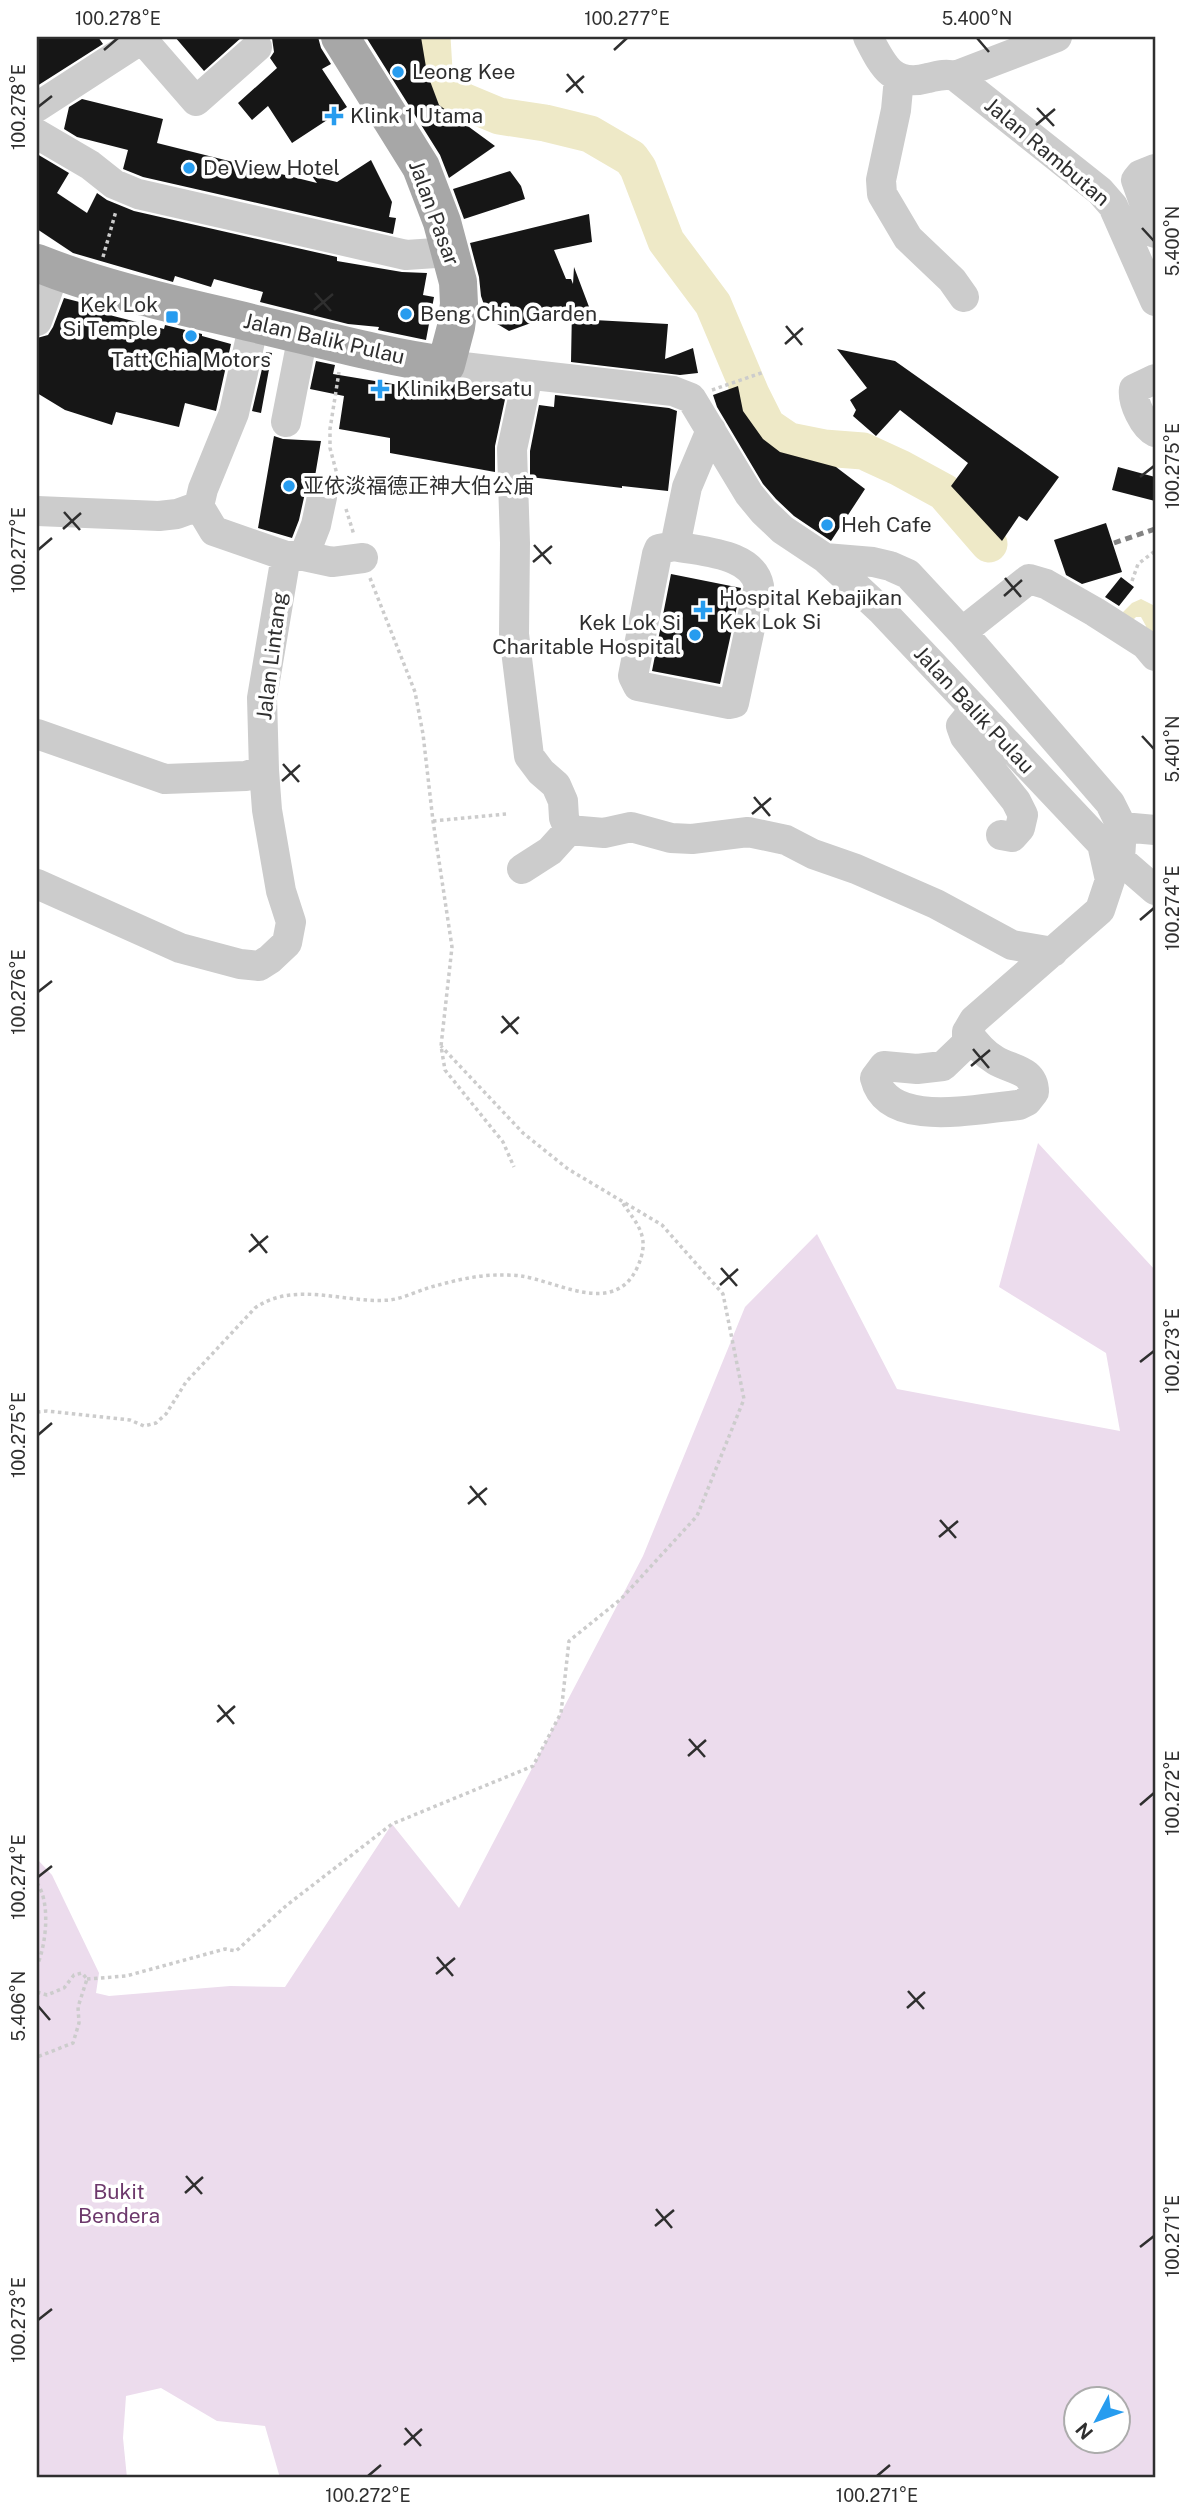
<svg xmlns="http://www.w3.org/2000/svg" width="1192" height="2515" font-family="'Public Sans','Noto Sans SC',sans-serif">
	<rect width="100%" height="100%" fill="#fff"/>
	<path fill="#ecdced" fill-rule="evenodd" d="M 1038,1143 L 1155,1270 L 1155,2478 L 280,2478 L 265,2426 L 217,2421 L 161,2388 L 126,2396 L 123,2438 L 127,2478 L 37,2478 L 37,1859 L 52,1875 L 99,1973 L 96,1993 L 109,1996 L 230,1986 L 285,1987 L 392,1824 L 459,1908 L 643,1556 L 745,1307 L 817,1234 L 897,1389 L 1120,1431 L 1106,1353 L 999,1287 ZM 1076,2400 L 1118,2400 L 1118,2442 L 1076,2442 Z"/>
	<path fill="#eee9c7" d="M 1141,599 L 1153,605 L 1155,600 L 1155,639 L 1144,630 L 1146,626 L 1141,617 L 1136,617 L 1132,621 L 1122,613 L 1132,603 Z"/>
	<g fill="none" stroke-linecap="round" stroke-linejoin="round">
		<path stroke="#eee9c7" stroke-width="37" d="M 432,37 L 434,70 L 444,88 L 463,101 L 499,116 L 545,123 L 590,134 L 631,158 L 638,168 L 666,241 L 713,304 L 751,394 L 767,426 L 789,441 L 824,448 L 863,451 L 900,468 L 944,492 L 989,544"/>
	</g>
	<path fill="#161616" d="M 37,37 L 98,37 L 103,44 L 37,86 Z
		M 175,37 L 242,37 L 204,71 Z
		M 274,37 L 318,37 L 321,48 L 331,64 L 322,69 L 347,107 L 292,143 L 268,106 L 252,120 L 238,103 L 277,68 L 270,58 L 274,52 L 272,38 Z
		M 366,37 L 421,37 L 427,73 L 439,105 L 495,146 L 449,178 L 440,155 Z
		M 82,99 L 163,119 L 157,143 L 317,183 L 312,176 L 337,182 L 371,160 L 392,202 L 389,217 L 396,218 L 393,234 L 143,177 L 123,169 L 128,150 L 77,137 L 64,129 L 69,107 Z
		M 37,154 L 69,173 L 57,193 L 87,213 L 97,193 L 107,200 L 134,211 L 337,257 L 337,261 L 402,272 L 427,273 L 423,295 L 434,297 L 426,340 L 378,330 L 379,327 L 348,324 L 260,302 L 263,292 L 214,279 L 211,287 L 175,276 L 173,282 L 73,253 L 37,229 Z
		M 510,171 L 521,186 L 525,199 L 464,219 L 453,189 Z
		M 589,214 L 592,242 L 554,250 L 566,279 L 571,279 L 573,284 L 574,267 L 594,320 L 668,324 L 665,359 L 693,348 L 698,373 L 680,375 L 571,362 L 572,308 L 509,331 L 489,319 L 481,296 L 479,277 L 470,243 Z
		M 64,298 L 91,305 L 90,310 L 164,329 L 165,325 L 202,334 L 202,336 L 231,344 L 216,411 L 185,403 L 179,427 L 116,412 L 112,425 L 65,410 L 37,393 L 37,338 L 48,335 L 53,327 Z
		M 837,349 L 895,361 L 1059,477 L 1027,521 L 1019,516 L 1002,541 L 951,486 L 968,463 L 900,410 L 876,436 L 853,416 L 856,410 L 850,400 L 867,388 Z
		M 266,352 L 272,353 L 261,413 L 252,411 Z
		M 316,361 L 335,365 L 333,374 L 399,385 L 400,380 L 443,387 L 456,384 L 507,390 L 495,446 L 495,472 L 390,453 L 390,438 L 339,429 L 344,396 L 310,389 Z
		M 738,386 L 743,411 L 763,439 L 780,452 L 836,467 L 865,489 L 831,541 L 794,516 L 776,499 L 763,484 L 717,407 L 713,395 Z
		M 555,395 L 669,408 L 677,411 L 668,491 L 622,486 L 622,488 L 530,477 L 530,451 L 539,405 L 554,407 Z
		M 274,436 L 283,439 L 321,441 L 314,482 L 305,493 L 299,520 L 292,538 L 258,528 Z
		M 1118,467 L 1155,477 L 1155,501 L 1112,490 Z
		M 1106,523 L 1122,572 L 1082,584 L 1066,575 L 1054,540 Z
		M 671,574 L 741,588 L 720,684 L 652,671 Z
		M 1121,577 L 1134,587 L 1119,606 L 1105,597 Z"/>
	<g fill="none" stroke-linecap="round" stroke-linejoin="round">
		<path stroke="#ccc" stroke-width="3.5" stroke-dasharray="3.5 3.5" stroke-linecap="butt" d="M 103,257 L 116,211
			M 712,390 L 764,372
			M 338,478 L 330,448 L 330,429 L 339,372
			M 346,509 L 354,535
			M 370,578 L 415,692 L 423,734 L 433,821 L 452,947 L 441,1046 L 445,1070 L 503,1142 L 514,1167
			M 1132,581 L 1138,564 L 1155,551
			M 433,821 L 506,814
			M 37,1412 L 47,1411 L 130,1420 L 144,1426 L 156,1423 L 166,1414 L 186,1382 L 255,1308 C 295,1280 345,1304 390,1300 C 404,1298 418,1291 431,1287 C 453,1281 476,1275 499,1275 C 506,1275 514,1275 521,1276 C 557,1281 614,1317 637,1268 C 651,1238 639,1226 621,1201
			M 37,1883 C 51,1903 46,1945 37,1966
			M 87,1979 L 126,1976 L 225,1949 L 236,1951 L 287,1905 L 392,1824 L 533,1766 L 561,1713 L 569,1641 L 621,1599 L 697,1516 L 744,1399 L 723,1294 L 662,1225 L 568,1169 L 523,1133 L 441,1046
			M 37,1992 L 47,1995 L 64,1988 L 74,1975 L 82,1973 L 87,1979 L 78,2007 L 79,2023 L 73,2043 L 37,2057"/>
		<path stroke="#ccc" stroke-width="30" d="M 868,37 C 882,64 892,88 928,78 C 937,76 945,73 955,76 L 1100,191 L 1113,206 L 1155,301
			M 955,76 L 1057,37
			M 899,78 L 896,110 L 881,180 L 882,194 L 908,238 L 952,280 L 964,297
			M 37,107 L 142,39 L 196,101 L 257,47
			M 37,134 L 90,165 L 114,184 L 138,194 L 406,255 L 451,252
			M 1155,169 L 1140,175 L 1136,180 L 1155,233
			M 37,321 L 55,270
			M 254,323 L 234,413 L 203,489 L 199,506 L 214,531 L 286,556 L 304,556 L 332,562 L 363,558
			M 446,365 L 673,391 L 691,398 L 749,494 L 763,511 L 783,530 L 825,558 L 881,610 L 1102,844 L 1155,890
			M 1155,379 L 1134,389 C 1132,402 1144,427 1155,432
			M 286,422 L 303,335
			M 37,511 L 159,516 L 177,514 L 199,506
			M 675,546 C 702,552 753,553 759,586 L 734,703 L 729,704 L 638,686 L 633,676 L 657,554 L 659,549 Z
			M 675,546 L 687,487 L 711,430
			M 304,556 L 316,525 L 322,497
			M 825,558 L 873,562 L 890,566 L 908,574 L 962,632 L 1110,803 L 1122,827 L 1120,859
			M 962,632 L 1029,579 L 1046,584 L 1095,612 L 1145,644 L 1155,656
			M 974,710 L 961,726 L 965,737 L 1016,801 L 1023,815 L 1020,828 L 1012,837 L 1001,835
			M 37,734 L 165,779 L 246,776 L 264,770
			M 1122,827 L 1155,830
			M 569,830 L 604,833 L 631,827 L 671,838 L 692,839 L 748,832 L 786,840 L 813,854 L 856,869 L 936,904 L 1012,945 L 1053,952
			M 522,869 L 550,851 L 569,830 L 564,818 L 563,801 L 556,785 L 541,772 L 529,756 L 514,634 L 515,543 L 512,449 L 528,375
			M 37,884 L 180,948 L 240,964 L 259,966 L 270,959 L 287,943 L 291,922 L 281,891 L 267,810 L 264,770 L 262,698 L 286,556
			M 967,1032 C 975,1043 983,1053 995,1060 C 1011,1070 1034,1069 1034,1092 L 1027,1101 L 1019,1105 C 978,1108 888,1130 875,1078 L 884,1066 L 917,1069 L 943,1066 L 967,1043 L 967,1032 L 974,1020 L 1100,910 L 1110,880 L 1102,844"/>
		<path stroke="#a7a7a7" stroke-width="38" d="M 37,263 C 105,290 177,305 248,322 C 314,337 379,356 446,365 L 456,327 L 459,304 L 458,282 L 442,222 L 421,167 L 340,37"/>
		<path stroke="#848484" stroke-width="5" stroke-dasharray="7 5" stroke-linecap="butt" d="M 1114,543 L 1155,529"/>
	</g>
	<path fill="none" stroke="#2f2f2f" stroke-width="2.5" d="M 977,38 L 989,52M 104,50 L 118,38M 614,50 L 627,38M 567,74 L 583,93M 566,92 L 584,76M 38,107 L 52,96M 1037,108 L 1054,126M 1036,125 L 1055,109M 1142,228 L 1154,241M 315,293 L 331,311M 314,310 L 333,294M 786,326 L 802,345M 785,344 L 803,328M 1140,477 L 1154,466M 64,512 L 80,530M 63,529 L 81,513M 534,545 L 551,564M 38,550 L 52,538M 533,562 L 552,546M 1005,578 L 1021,597M 1004,596 L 1022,580M 1142,736 L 1154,749M 283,764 L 299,782M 282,781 L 300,765M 754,797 L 770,816M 752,814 L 771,798M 1140,920 L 1154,908M 38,992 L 52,981M 502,1016 L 518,1034M 501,1033 L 519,1017M 973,1049 L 989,1068M 971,1066 L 990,1050M 251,1234 L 267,1253M 249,1252 L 268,1236M 721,1268 L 737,1286M 720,1285 L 738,1269M 1140,1362 L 1154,1351M 38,1435 L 52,1423M 470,1486 L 486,1505M 468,1504 L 487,1488M 940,1520 L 956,1538M 939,1537 L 958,1521M 218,1705 L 234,1724M 217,1722 L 235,1706M 689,1739 L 705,1757M 688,1756 L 706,1740M 1140,1805 L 1154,1793M 38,1877 L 52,1866M 437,1957 L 453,1976M 436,1974 L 455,1958M 908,1991 L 924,2009M 38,2006 L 50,2020M 907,2008 L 925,1992M 186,2176 L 202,2194M 185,2193 L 203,2177M 656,2209 L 672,2228M 655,2226 L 674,2210M 1140,2247 L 1154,2236M 38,2320 L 52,2309M 405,2428 L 421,2446M 404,2445 L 422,2429M 368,2476 L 381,2465M 877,2476 L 890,2465"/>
	<g fill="#279cef" stroke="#fff" stroke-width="2.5">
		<circle cx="398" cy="72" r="7"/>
		<path d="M330.5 105.5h7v7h7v7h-7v7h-7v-7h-7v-7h7z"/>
		<circle cx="189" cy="168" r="7"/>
		<circle cx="406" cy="314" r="7"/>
		<rect x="165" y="310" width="14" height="14" rx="3.5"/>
		<circle cx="191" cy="336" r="7"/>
		<path d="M376.5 378.5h7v7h7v7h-7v7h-7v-7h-7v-7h7z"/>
		<circle cx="289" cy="486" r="7"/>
		<circle cx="827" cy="525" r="7"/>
		<path d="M699.5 599.5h7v7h7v7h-7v7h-7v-7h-7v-7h7z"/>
		<circle cx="695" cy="635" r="7"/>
	</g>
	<g text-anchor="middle" stroke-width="7" stroke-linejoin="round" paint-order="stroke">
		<g font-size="21" fill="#2f2f2f" stroke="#fff" text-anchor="start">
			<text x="412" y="79">Leong Kee</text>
			<text x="350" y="123">Klink 1 Utama</text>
			<text x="203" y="175">De View Hotel</text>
			<text x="158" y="312" text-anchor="end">Kek Lok<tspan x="158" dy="24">Si Temple</tspan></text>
			<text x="420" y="321">Beng Chin Garden</text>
			<text x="191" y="367" text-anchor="middle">Tatt Chia Motors</text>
			<text x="396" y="396">Klinik Bersatu</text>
			<text x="303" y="493">亚依淡福德正神大伯公庙</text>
			<text x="841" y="532">Heh Cafe</text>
			<text x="719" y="605">Hospital Kebajikan<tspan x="719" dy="24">Kek Lok Si</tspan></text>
			<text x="681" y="630" text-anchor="end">Kek Lok Si<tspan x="681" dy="24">Charitable Hospital</tspan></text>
		</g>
		<g font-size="21" fill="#2f2f2f" stroke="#fff">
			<text transform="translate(1047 152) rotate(40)" y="7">Jalan Rambutan</text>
			<text transform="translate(434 213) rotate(70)" y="7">Jalan Pasar</text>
			<text transform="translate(324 339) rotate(13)" y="7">Jalan Balik Pulau</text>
			<text transform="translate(272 656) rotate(-83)" y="7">Jalan Lintang</text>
			<text transform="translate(974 710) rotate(47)" y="7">Jalan Balik Pulau</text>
		</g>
		<g font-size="21" fill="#6d396c" stroke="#fff">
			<text x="119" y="2199">Bukit<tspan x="119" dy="24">Bendera</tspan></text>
		</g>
	</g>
	<rect width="1192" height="2515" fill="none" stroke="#ffffff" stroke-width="77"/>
	<g transform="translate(1097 2420) rotate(229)"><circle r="33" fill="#ffffff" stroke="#acacac" stroke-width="2"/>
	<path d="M0-5L12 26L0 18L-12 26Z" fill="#279cef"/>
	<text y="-10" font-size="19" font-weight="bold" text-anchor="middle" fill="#2f2f2f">N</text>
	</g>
	<rect x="38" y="38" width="1116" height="2438" fill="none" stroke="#2f2f2f" stroke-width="2.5"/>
	<g font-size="18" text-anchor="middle" fill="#2f2f2f">
		<text x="118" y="25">100.278°E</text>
		<text x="627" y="25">100.277°E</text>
		<text x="977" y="25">5.400°N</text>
		<text transform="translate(19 107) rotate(-90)" y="6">100.278°E</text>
		<text transform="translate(1173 241) rotate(-90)" y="6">5.400°N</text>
		<text transform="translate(1173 466) rotate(-90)" y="6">100.275°E</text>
		<text transform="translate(19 550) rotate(-90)" y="6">100.277°E</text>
		<text transform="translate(1173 749) rotate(-90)" y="6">5.401°N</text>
		<text transform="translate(1173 908) rotate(-90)" y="6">100.274°E</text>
		<text transform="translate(19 992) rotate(-90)" y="6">100.276°E</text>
		<text transform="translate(1173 1351) rotate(-90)" y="6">100.273°E</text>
		<text transform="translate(19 1435) rotate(-90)" y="6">100.275°E</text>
		<text transform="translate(1173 1793) rotate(-90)" y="6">100.272°E</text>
		<text transform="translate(19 1877) rotate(-90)" y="6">100.274°E</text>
		<text transform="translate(19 2006) rotate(-90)" y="6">5.406°N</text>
		<text transform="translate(1173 2236) rotate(-90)" y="6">100.271°E</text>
		<text transform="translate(19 2320) rotate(-90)" y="6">100.273°E</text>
		<text x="368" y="2502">100.272°E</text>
		<text x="877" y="2502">100.271°E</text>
	</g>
</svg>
